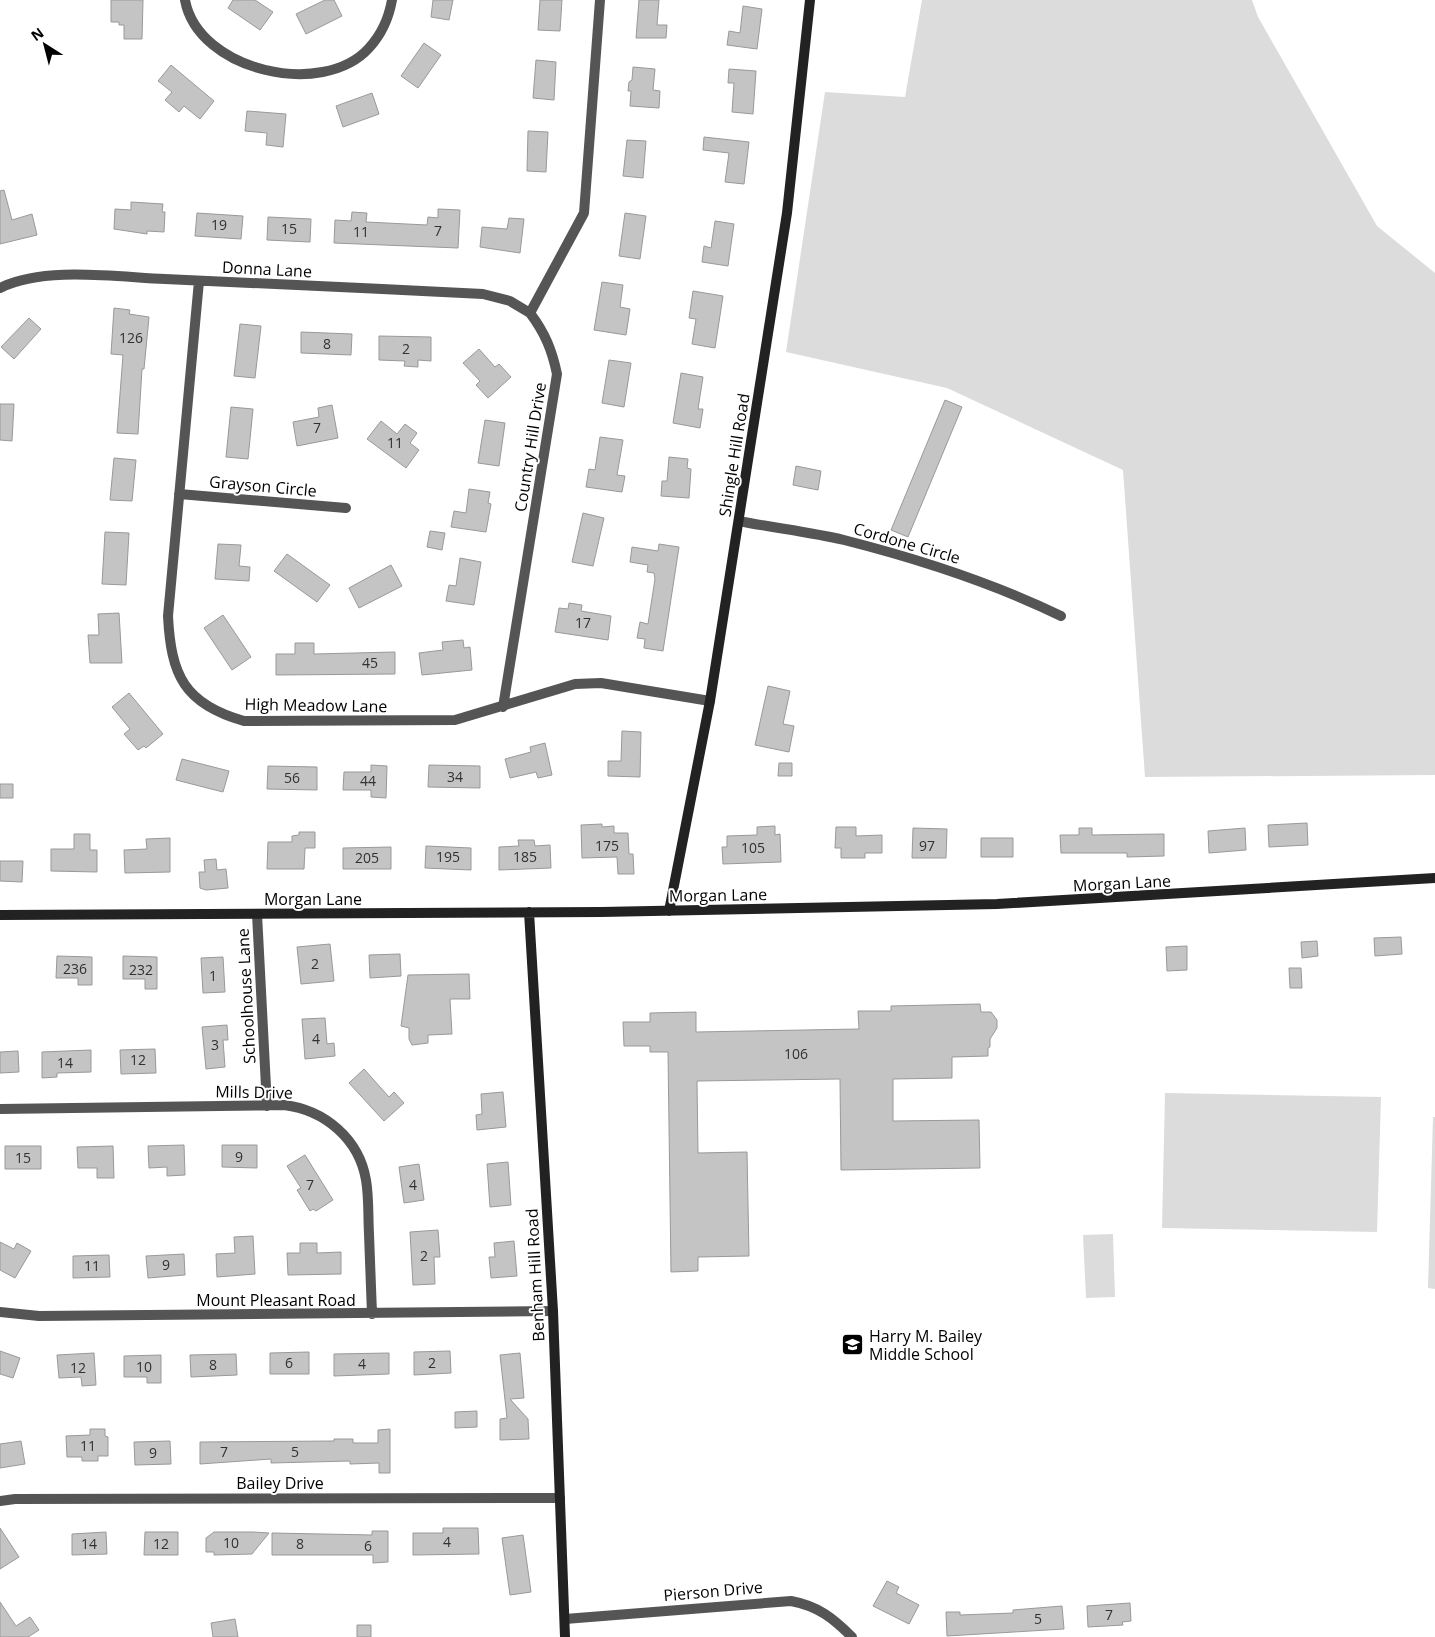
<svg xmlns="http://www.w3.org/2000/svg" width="1435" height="1637" font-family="'Open Sans',sans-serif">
	<rect width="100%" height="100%" fill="#fff"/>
	<path fill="#dcdcdc" d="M 922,0 L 1252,0 L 1258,17 L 1377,226 L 1435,273 L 1435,775 L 1145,777 L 1123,470 L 947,388 L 786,352 L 825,92 L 905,97 Z
		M 1165,1093 L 1381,1097 L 1377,1232 L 1162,1228 Z
		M 1433,1117 L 1435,1117 L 1435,1289 L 1428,1288 Z
		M 1113,1234 L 1115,1297 L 1086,1298 L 1083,1235 Z"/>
	<path fill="#c4c4c4" stroke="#999" d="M 111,0 L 143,0 L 142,39 L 124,39 L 124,25 L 119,25 L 119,22 L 111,22 Z
		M 233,0 L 255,0 L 273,12 L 260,30 L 228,8 Z
		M 325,0 L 334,0 L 342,16 L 306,34 L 296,14 Z
		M 433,0 L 453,0 L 449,20 L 431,17 Z
		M 540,0 L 562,0 L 560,31 L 538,30 Z
		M 639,0 L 659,0 L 657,25 L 667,25 L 666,38 L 636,38 Z
		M 743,6 L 762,9 L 757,49 L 727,45 L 729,31 L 740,33 Z
		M 424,43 L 441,55 L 418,88 L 401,76 Z
		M 536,60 L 556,62 L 554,100 L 533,98 Z
		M 171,65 L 214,101 L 200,119 L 184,106 L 179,112 L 165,100 L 172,92 L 158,81 Z
		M 633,67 L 655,69 L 653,90 L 660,91 L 659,108 L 630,106 L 631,91 L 628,91 L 629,82 L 632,80 Z
		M 729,69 L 756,71 L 753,114 L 732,112 L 734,83 L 728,83 Z
		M 372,93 L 379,114 L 343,127 L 336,106 Z
		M 247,111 L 286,114 L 283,147 L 266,145 L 267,133 L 245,131 Z
		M 528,131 L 548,132 L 546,172 L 527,171 Z
		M 704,137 L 749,142 L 744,184 L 725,182 L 729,153 L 703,150 Z
		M 627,140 L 646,141 L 643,178 L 623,176 Z
		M 4,190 L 12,220 L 32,214 L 37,235 L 0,244 L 0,191 Z
		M 131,202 L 163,204 L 162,212 L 165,212 L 164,232 L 147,231 L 147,234 L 114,229 L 115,209 L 131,210 Z
		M 438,209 L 460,210 L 458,248 L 334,243 L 335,220 L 351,221 L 352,212 L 367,213 L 366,222 L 427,225 L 428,217 L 438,218 Z
		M 197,213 L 243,216 L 241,239 L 195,236 Z
		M 625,213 L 646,216 L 640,259 L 619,256 Z
		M 268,217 L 311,219 L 310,242 L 267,240 Z
		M 509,218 L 524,219 L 520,253 L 480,247 L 482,227 L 507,229 Z
		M 715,221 L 734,224 L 728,266 L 702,262 L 704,246 L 711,248 Z
		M 602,282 L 623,285 L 620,307 L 630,309 L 626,335 L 594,330 Z
		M 693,291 L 723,296 L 715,348 L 692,344 L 696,319 L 689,318 Z
		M 114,308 L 130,310 L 129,314 L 149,317 L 144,369 L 142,369 L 138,434 L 117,433 L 123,355 L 111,354 Z
		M 29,318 L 41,329 L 14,359 L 1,347 Z
		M 240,324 L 261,326 L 255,378 L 234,376 Z
		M 301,332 L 352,334 L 351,355 L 301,353 Z
		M 379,336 L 431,337 L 431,361 L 418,360 L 418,367 L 404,366 L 405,361 L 379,360 Z
		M 479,349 L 495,367 L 499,364 L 511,377 L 488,398 L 476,385 L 480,381 L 463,363 Z
		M 609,360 L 631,363 L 624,407 L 602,403 Z
		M 681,373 L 703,377 L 698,409 L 703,409 L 700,428 L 673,423 Z
		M 945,400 L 962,407 L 908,537 L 891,530 Z
		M 0,404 L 14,404 L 12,441 L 0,440 Z
		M 332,405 L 338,438 L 297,446 L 293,422 L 319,417 L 318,408 Z
		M 231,407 L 253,409 L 248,459 L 226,457 Z
		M 485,420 L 505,423 L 499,466 L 478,463 Z
		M 381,421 L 397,434 L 405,424 L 417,433 L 410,443 L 419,450 L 406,468 L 367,439 Z
		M 600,437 L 623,440 L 617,475 L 625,476 L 622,492 L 586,487 L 589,469 L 595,470 Z
		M 669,457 L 688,459 L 687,468 L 691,469 L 689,498 L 661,496 L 662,481 L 667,481 Z
		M 114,458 L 136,460 L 132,501 L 110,500 Z
		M 796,466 L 821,471 L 818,490 L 793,485 Z
		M 469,489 L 490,492 L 488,503 L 491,504 L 486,532 L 451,527 L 454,511 L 466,513 Z
		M 583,513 L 604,518 L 593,566 L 572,562 Z
		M 430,531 L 445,533 L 442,550 L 427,547 Z
		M 105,532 L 129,533 L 126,585 L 102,584 Z
		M 218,544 L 241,545 L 239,566 L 250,567 L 249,581 L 215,579 Z
		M 659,544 L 679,547 L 663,651 L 644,648 L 645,639 L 637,638 L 640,622 L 648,624 L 655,579 L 654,573 L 647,572 L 648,565 L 630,562 L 632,547 L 658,551 Z
		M 287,554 L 330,585 L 317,602 L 274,571 Z
		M 460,558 L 481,562 L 474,605 L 446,601 L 449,585 L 456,586 Z
		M 391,565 L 402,586 L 359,608 L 349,588 Z
		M 569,603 L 582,605 L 581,611 L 611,616 L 608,640 L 555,632 L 559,608 L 568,609 Z
		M 119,613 L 122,663 L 90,663 L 88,635 L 99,635 L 98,614 Z
		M 223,615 L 251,657 L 232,670 L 204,628 Z
		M 463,640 L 464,648 L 470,647 L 472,670 L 422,675 L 419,653 L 443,650 L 442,642 Z
		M 295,643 L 314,643 L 314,654 L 395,652 L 395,674 L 276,675 L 276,654 L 295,654 Z
		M 768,686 L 790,691 L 783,724 L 794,726 L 789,752 L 755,745 Z
		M 129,693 L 163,734 L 146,748 L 144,746 L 138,750 L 124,734 L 130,729 L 112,707 Z
		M 622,731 L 641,732 L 640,777 L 608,776 L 608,761 L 621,761 Z
		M 545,743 L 552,775 L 538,778 L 536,772 L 510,778 L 505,759 L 531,752 L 530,747 Z
		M 182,759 L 229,771 L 223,792 L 176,780 Z
		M 779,763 L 792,763 L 792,776 L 778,776 Z
		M 371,765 L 387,766 L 386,798 L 371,797 L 371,790 L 343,790 L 344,772 L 371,772 Z
		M 429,765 L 480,766 L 480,788 L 428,787 Z
		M 268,766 L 317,767 L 317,790 L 267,789 Z
		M 0,784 L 13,784 L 13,798 L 0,798 Z
		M 1307,823 L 1308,845 L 1269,847 L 1268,825 Z
		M 602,824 L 602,827 L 614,826 L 614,833 L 628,833 L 629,854 L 633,854 L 634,874 L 618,874 L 617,857 L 582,858 L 581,825 Z
		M 775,826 L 775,835 L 780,834 L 781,862 L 723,864 L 722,847 L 727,847 L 727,836 L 757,835 L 757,827 Z
		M 836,827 L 856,827 L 856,836 L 882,835 L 882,853 L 865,853 L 865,858 L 841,858 L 841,848 L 835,848 Z
		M 913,828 L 947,829 L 946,858 L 912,858 Z
		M 1079,828 L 1092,828 L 1092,835 L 1164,834 L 1164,856 L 1127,857 L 1127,853 L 1061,853 L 1060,835 L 1079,835 Z
		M 1245,828 L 1246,850 L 1209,853 L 1208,831 Z
		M 299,832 L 315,832 L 315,848 L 305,848 L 304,869 L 267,869 L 268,842 L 292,842 L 292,836 L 299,835 Z
		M 74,834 L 90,834 L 90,850 L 97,850 L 97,872 L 51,871 L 51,849 L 74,849 Z
		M 170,838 L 170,872 L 125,873 L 124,850 L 147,849 L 146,839 Z
		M 981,838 L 1013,838 L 1013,857 L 981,857 Z
		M 518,840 L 534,840 L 535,846 L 550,845 L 551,868 L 499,870 L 499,847 L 519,846 Z
		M 426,846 L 471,848 L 471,870 L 425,868 Z
		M 391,847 L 391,869 L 343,869 L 343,848 Z
		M 216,859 L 217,870 L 226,869 L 228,888 L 206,890 L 200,888 L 199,872 L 205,872 L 204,860 Z
		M 0,861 L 23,861 L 22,882 L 0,881 Z
		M 1401,937 L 1402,954 L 1375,956 L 1374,938 Z
		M 1317,941 L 1318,956 L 1302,958 L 1301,942 Z
		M 330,944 L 334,981 L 301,984 L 297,947 Z
		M 1187,946 L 1187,970 L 1167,971 L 1166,947 Z
		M 400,954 L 401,976 L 370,978 L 369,955 Z
		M 57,956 L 92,957 L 92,985 L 78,985 L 78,978 L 56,978 Z
		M 123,956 L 157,957 L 157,989 L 145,989 L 145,979 L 123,979 Z
		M 223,957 L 225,992 L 203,993 L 201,958 Z
		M 1289,968 L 1301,968 L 1302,988 L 1290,988 Z
		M 469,974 L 470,999 L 450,999 L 452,1034 L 428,1035 L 428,1043 L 412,1045 L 409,1039 L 409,1028 L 401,1026 L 408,975 Z
		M 980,1004 L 981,1012 L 991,1012 L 997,1020 L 997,1028 L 990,1039 L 990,1047 L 988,1048 L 988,1056 L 952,1057 L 952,1078 L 893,1079 L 893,1121 L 979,1120 L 980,1168 L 841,1170 L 840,1079 L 697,1081 L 698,1153 L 747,1152 L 749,1256 L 698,1257 L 698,1271 L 671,1272 L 668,1052 L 650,1052 L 650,1046 L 624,1046 L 623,1022 L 650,1022 L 650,1013 L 696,1012 L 696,1032 L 859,1029 L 858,1011 L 891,1011 L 891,1006 Z
		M 325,1018 L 327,1044 L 334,1043 L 335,1056 L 305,1059 L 302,1019 Z
		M 227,1025 L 228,1040 L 223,1040 L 225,1067 L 206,1069 L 202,1027 Z
		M 155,1049 L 156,1073 L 121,1074 L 120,1050 Z
		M 91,1050 L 91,1072 L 57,1073 L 57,1077 L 42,1078 L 42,1052 Z
		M 18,1051 L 19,1072 L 0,1073 L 0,1052 Z
		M 364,1069 L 389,1097 L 394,1092 L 404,1103 L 384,1121 L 349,1083 Z
		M 503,1092 L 506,1127 L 477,1130 L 476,1115 L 482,1114 L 481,1094 Z
		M 184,1145 L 185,1175 L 167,1176 L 167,1167 L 149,1168 L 148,1146 Z
		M 222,1145 L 257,1145 L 257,1168 L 222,1167 Z
		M 5,1146 L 41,1146 L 41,1169 L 5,1169 Z
		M 113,1146 L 114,1178 L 97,1178 L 97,1168 L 78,1168 L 77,1147 Z
		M 305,1155 L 333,1200 L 316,1211 L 313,1209 L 310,1211 L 297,1190 L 301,1188 L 287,1166 Z
		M 508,1162 L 511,1205 L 490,1207 L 487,1164 Z
		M 419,1164 L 424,1200 L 404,1203 L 399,1167 Z
		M 438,1230 L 440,1257 L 434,1257 L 435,1284 L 413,1285 L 410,1232 Z
		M 253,1236 L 255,1274 L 217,1277 L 216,1254 L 235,1253 L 234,1237 Z
		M 514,1241 L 517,1276 L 491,1278 L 489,1257 L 495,1257 L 494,1243 Z
		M 0,1242 L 14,1249 L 17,1243 L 31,1251 L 15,1278 L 0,1270 Z
		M 300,1243 L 317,1243 L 317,1253 L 341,1252 L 341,1274 L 288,1275 L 287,1253 L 300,1253 Z
		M 184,1254 L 185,1275 L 148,1278 L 146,1256 Z
		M 109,1255 L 110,1277 L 73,1278 L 73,1256 Z
		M 0,1351 L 20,1358 L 13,1378 L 0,1374 Z
		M 450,1351 L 451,1373 L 414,1375 L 414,1352 Z
		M 309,1352 L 309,1374 L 270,1374 L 270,1353 Z
		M 94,1353 L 96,1385 L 82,1386 L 81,1377 L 59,1378 L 57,1355 Z
		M 389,1353 L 389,1374 L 334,1376 L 334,1354 Z
		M 520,1353 L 524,1398 L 510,1399 L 528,1419 L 529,1439 L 500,1440 L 500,1419 L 507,1418 L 500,1355 Z
		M 236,1354 L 237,1375 L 191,1377 L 190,1355 Z
		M 161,1355 L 161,1383 L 147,1383 L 147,1377 L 124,1377 L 124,1356 Z
		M 477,1411 L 477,1427 L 455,1428 L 455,1412 Z
		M 90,1429 L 105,1429 L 105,1436 L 108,1437 L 108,1456 L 98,1456 L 98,1461 L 82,1461 L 82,1457 L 67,1457 L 66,1436 L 90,1435 Z
		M 390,1429 L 390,1473 L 379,1473 L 379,1463 L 350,1464 L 350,1461 L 271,1463 L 271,1459 L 200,1464 L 200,1442 L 334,1441 L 334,1439 L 353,1439 L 353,1443 L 378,1443 L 378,1430 Z
		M 21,1441 L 25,1464 L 0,1468 L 0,1444 Z
		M 170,1441 L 171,1464 L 135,1465 L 134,1442 Z
		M 0,1528 L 19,1557 L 0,1569 Z
		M 443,1528 L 478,1528 L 479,1554 L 413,1555 L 413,1533 L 443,1533 Z
		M 372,1531 L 388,1531 L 388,1562 L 373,1563 L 373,1555 L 272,1555 L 272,1533 L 372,1535 Z
		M 106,1532 L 107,1554 L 72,1555 L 72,1534 Z
		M 145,1532 L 178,1532 L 178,1555 L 144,1555 Z
		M 214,1532 L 253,1532 L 269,1533 L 252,1554 L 214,1555 L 214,1552 L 206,1552 L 206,1538 Z
		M 523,1535 L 531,1592 L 510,1595 L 502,1538 Z
		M 887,1581 L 899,1587 L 896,1593 L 919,1605 L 909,1624 L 873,1606 Z
		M 0,1602 L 16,1626 L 30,1617 L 39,1630 L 28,1637 L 0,1637 Z
		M 1130,1603 L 1131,1621 L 1122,1622 L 1123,1625 L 1088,1627 L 1087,1606 Z
		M 1062,1606 L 1064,1629 L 947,1636 L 946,1612 L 960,1612 L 960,1615 L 1013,1613 L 1013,1610 Z
		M 235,1619 L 238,1637 L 213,1637 L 211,1623 Z
		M 357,1625 L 371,1625 L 371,1637 L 357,1637 Z"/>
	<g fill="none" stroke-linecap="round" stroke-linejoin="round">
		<path stroke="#555" stroke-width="10" d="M 185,0 C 198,71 323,99 369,48 C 381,35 389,17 392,0
			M 199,281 L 168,616 C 171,675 184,704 244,721 L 455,720 L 575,684 L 601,683 L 710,701
			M 0,288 C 43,266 117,277 165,279 C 271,283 377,289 483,294 L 510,301 L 530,313
			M 179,494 L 346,508
			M 739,521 C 774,528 810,532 844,540 C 919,559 991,582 1061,616
			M 503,707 L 557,374 C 552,350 545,333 530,313 L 584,213 L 600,0
			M 257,914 L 267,1106
			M 0,1109 L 284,1105 C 325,1110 359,1139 366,1180 C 369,1197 368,1216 369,1234 C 370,1261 371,1287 372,1314
			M 0,1312 L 39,1316 L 553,1311
			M 0,1501 L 15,1499 L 560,1498
			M 565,1619 L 791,1601 C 818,1606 833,1618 852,1637"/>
		<path stroke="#222" stroke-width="10" d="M 669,911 L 710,701 L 787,213 L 810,0
			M 529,912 L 553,1311 L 565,1637
			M 0,915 L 601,912 L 997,904 L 1435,878"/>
	</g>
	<defs>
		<symbol id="school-square" viewBox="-11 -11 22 22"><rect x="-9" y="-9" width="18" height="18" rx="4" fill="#000" stroke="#fff"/><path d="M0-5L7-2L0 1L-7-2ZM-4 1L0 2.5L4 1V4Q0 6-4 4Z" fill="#fff"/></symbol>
	</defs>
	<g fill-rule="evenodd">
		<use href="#school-square" x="840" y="1332" width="25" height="25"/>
	</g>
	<g text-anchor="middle" stroke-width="4" stroke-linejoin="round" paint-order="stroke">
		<g font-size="14" fill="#313131">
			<text x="219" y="230">19</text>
			<text x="289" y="234">15</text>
			<text x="438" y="236">7</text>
			<text x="361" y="237">11</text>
			<text x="131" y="343">126</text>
			<text x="327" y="349">8</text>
			<text x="406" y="354">2</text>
			<text x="317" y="433">7</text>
			<text x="395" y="448">11</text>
			<text x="583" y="628">17</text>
			<text x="370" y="668">45</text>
			<text x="455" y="782">34</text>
			<text x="292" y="783">56</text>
			<text x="368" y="786">44</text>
			<text x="607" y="851">175</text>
			<text x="927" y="851">97</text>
			<text x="753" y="853">105</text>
			<text x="448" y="862">195</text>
			<text x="525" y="862">185</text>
			<text x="367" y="863">205</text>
			<text x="315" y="969">2</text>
			<text x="75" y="974">236</text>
			<text x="141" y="975">232</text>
			<text x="213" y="981">1</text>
			<text x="316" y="1044">4</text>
			<text x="215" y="1050">3</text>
			<text x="796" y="1059">106</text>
			<text x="138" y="1065">12</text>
			<text x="65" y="1068">14</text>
			<text x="239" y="1162">9</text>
			<text x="23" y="1163">15</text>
			<text x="310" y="1190">7</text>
			<text x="413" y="1190">4</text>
			<text x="424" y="1261">2</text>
			<text x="166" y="1270">9</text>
			<text x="92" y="1271">11</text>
			<text x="289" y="1368">6</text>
			<text x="432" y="1368">2</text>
			<text x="362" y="1369">4</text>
			<text x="213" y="1370">8</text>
			<text x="144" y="1372">10</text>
			<text x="78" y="1373">12</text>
			<text x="88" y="1451">11</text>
			<text x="224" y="1457">7</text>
			<text x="295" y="1457">5</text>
			<text x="153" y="1458">9</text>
			<text x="447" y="1547">4</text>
			<text x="231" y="1548">10</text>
			<text x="89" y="1549">14</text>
			<text x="161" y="1549">12</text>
			<text x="300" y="1549">8</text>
			<text x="368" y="1551">6</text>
			<text x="1109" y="1620">7</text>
			<text x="1038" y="1624">5</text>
		</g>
		<g font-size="16" fill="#000" stroke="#fff">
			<text transform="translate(267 269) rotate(3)" y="6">Donna Lane</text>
			<text transform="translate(530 447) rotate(-81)" y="6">Country Hill Drive</text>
			<text transform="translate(734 455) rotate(-81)" y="6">Shingle Hill Road</text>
			<text transform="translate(263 486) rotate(5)" y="6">Grayson Circle</text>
			<text transform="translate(907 543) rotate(16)" y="6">Cordone Circle</text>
			<text transform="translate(316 705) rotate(1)" y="6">High Meadow Lane</text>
			<text transform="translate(1122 883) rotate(-3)" y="6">Morgan Lane</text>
			<text transform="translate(718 895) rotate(-1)" y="6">Morgan Lane</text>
			<text x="313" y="905">Morgan Lane</text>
			<text transform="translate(246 996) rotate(-93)" y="6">Schoolhouse Lane</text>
			<text transform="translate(254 1092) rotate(1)" y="6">Mills Drive</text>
			<text transform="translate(535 1275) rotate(-93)" y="6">Benham Hill Road</text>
			<text x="276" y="1306">Mount Pleasant Road</text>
			<text x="280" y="1489">Bailey Drive</text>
			<text transform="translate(713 1591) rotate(-5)" y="6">Pierson Drive</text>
		</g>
		<g font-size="16" fill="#000" stroke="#fff" text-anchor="start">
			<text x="869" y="1342">Harry M. Bailey<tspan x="869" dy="18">Middle School</tspan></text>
		</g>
	</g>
	<g transform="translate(45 45) rotate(324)" stroke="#ffffff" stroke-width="4" paint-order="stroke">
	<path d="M0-4L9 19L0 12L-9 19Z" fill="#000000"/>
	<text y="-8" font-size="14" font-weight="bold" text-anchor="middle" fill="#000000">N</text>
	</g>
</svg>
